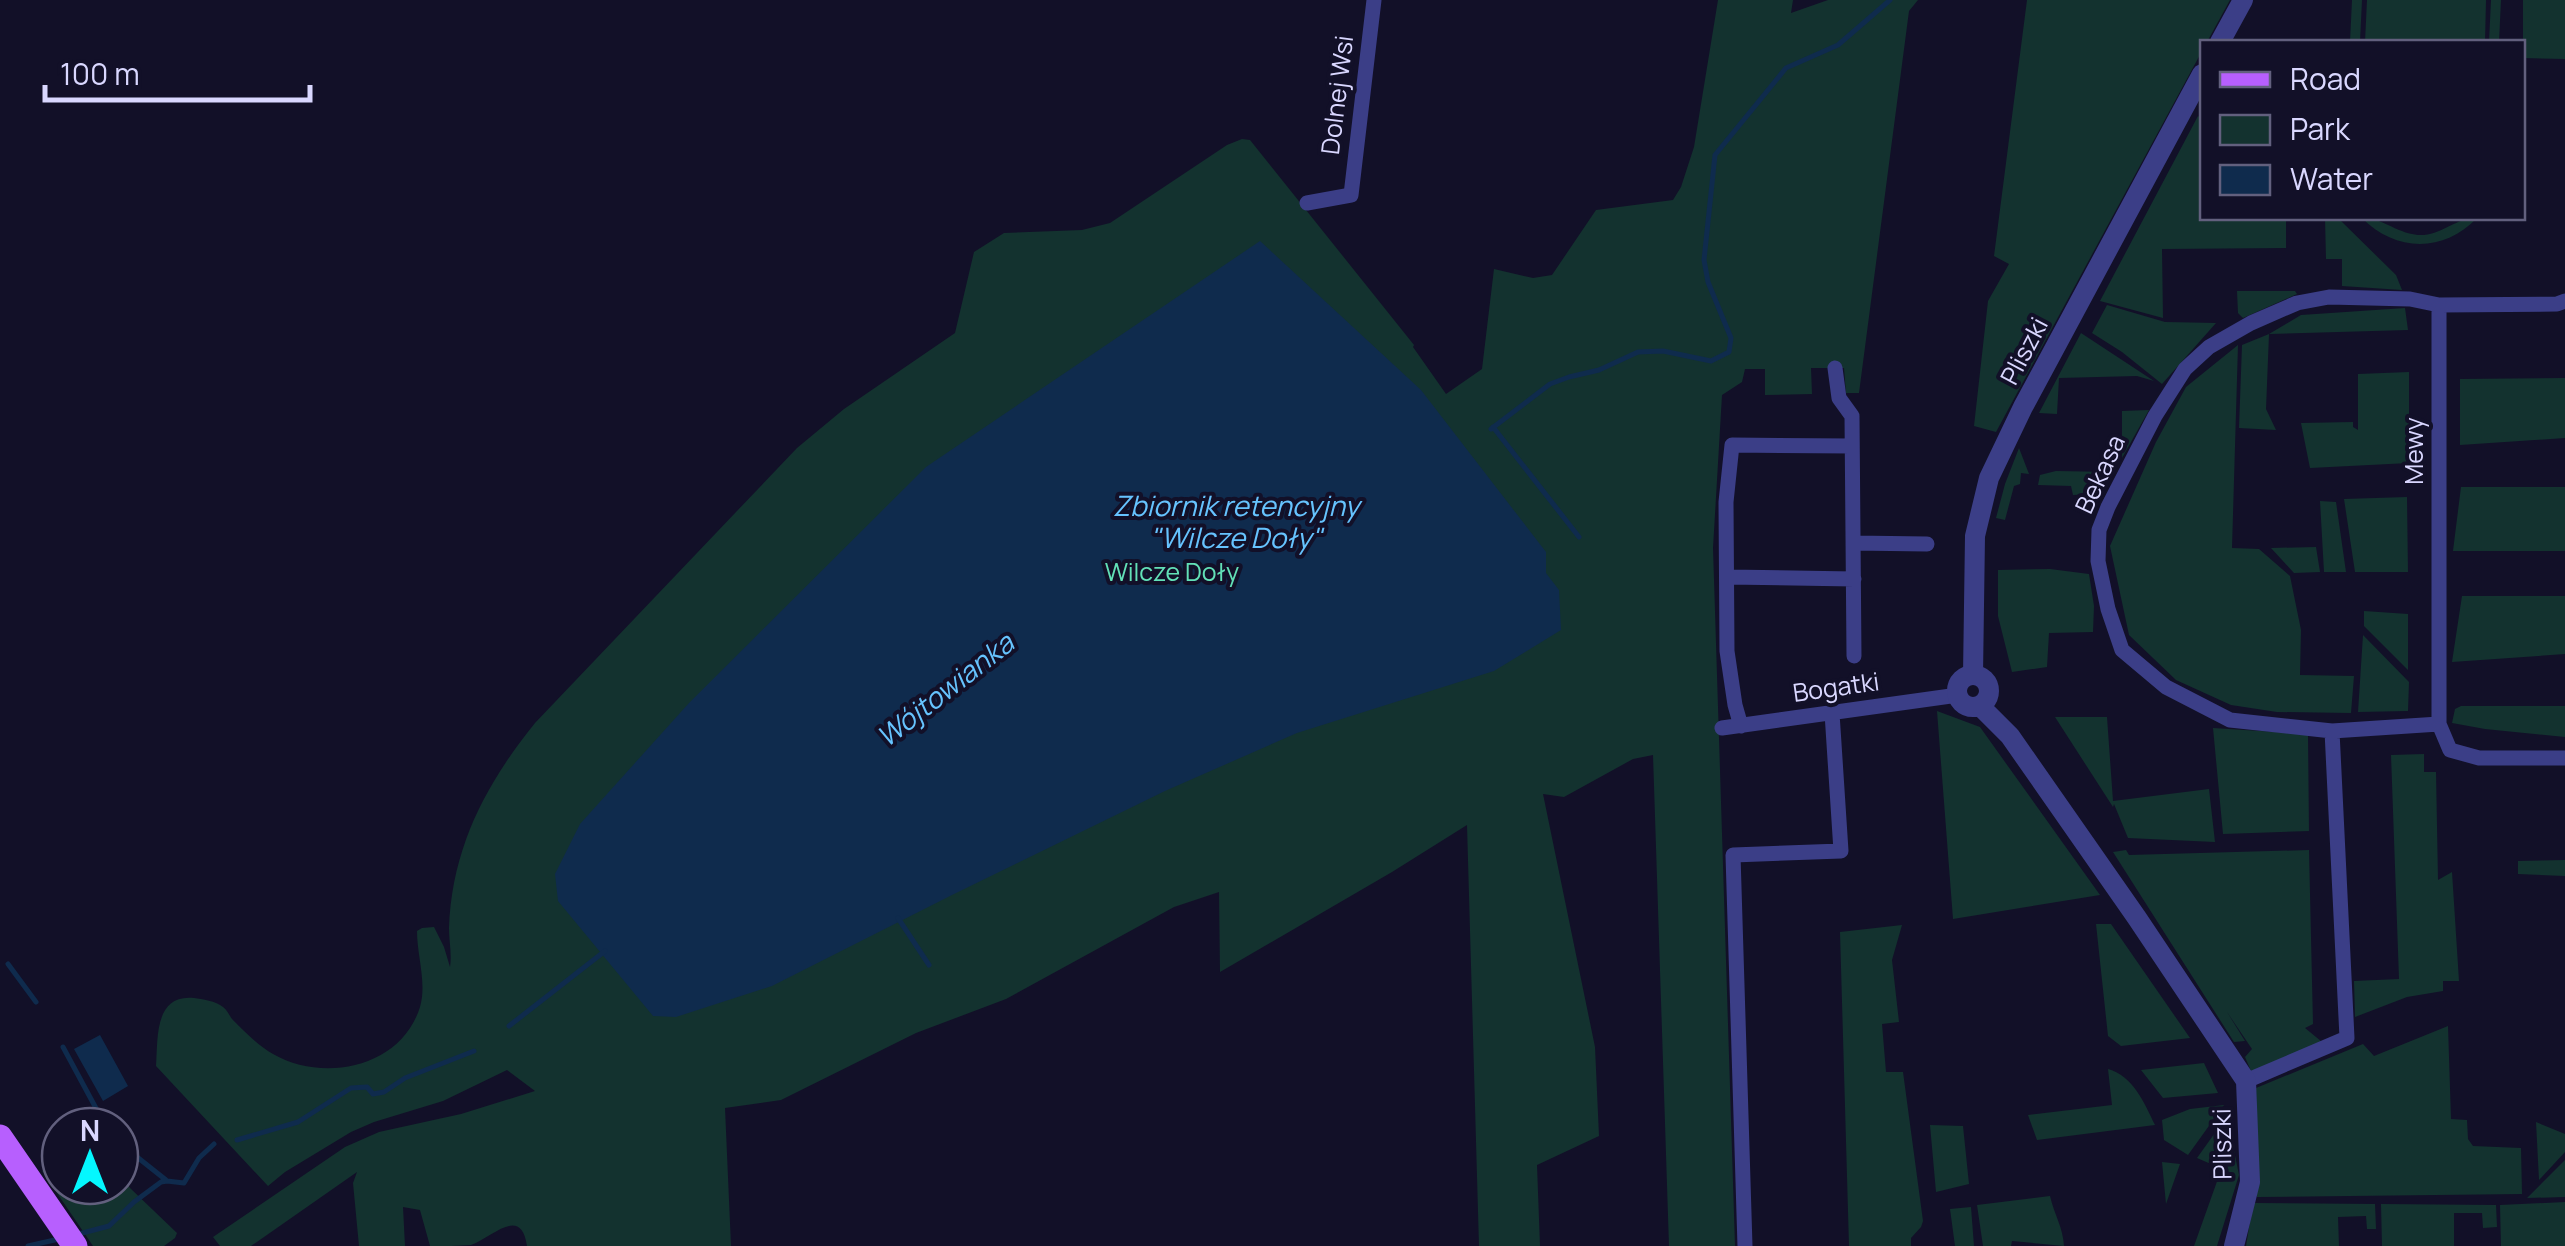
<svg xmlns="http://www.w3.org/2000/svg" width="2565" height="1246" font-family="Manrope,sans-serif">
	<rect width="100%" height="100%" fill="#121028"/>
	<path fill="#13322f" d="M 1718,0 L 1793,0 L 1791,13 L 1828,0 L 1918,0 L 1909,11 L 1859,393 L 1846,393 L 1844,368 L 1811,368 L 1812,394 L 1765,395 L 1765,369 L 1745,369 L 1742,382 L 1722,395 L 1713,548 L 1735,1246 L 1669,1246 L 1653,755 L 1633,759 L 1564,797 L 1543,794 L 1595,1047 L 1599,1136 L 1537,1165 L 1540,1246 L 1479,1246 L 1467,825 L 1392,872 L 1220,972 L 1219,892 L 1174,907 L 1006,999 L 916,1033 L 781,1100 L 725,1108 L 731,1246 L 527,1246 C 521,1205 493,1237 471,1245 C 459,1246 443,1246 430,1246 L 420,1210 L 403,1207 L 405,1246 L 359,1246 L 353,1183 L 357,1172 L 251,1246 L 220,1246 L 213,1237 L 345,1147 L 379,1132 L 461,1114 L 535,1091 L 507,1070 L 443,1101 L 374,1122 L 351,1132 L 285,1172 L 268,1186 L 156,1066 C 158,1038 154,994 194,998 C 202,999 216,1001 223,1007 C 227,1010 229,1015 232,1019 C 244,1031 257,1045 273,1054 C 323,1083 401,1068 420,1007 C 427,983 417,956 417,931 L 422,928 L 434,927 L 444,947 L 450,967 C 452,954 449,941 449,928 C 452,847 486,784 535,723 L 797,448 L 844,409 L 955,333 L 974,252 L 1004,233 L 1082,230 L 1110,223 L 1227,145 L 1242,139 L 1250,140 L 1414,345 L 1413,347 L 1446,394 L 1482,369 L 1494,269 L 1533,278 L 1552,275 L 1596,210 L 1673,200 L 1681,187 L 1694,147 Z
		M 2027,0 L 2230,0 L 2207,42 L 2202,42 L 2202,51 L 1996,432 L 1974,426 L 1988,301 L 2009,264 L 1994,256 Z
		M 2352,0 L 2362,0 L 2360,42 L 2350,42 Z
		M 2367,0 L 2486,0 L 2485,42 L 2365,42 Z
		M 2491,0 L 2501,0 L 2499,42 L 2489,42 Z
		M 2523,0 L 2565,0 L 2565,59 L 2523,58 Z
		M 2198,116 L 2202,119 L 2202,218 L 2278,218 L 2279,220 L 2286,220 L 2286,248 L 2162,249 L 2163,318 L 2100,301 Z
		M 2325,218 L 2338,218 L 2396,275 L 2402,290 L 2342,286 L 2342,259 L 2326,259 Z
		M 2362,218 C 2384,217 2398,236 2424,235 C 2444,233 2458,217 2477,218 C 2444,253 2395,252 2362,218 Z
		M 2237,291 L 2295,291 L 2297,294 L 2243,318 L 2238,313 Z
		M 2107,305 L 2165,322 L 2216,323 L 2162,384 L 2122,352 L 2092,333 Z
		M 2405,308 L 2408,330 L 2269,334 L 2266,409 L 2276,430 L 2239,428 L 2242,345 L 2269,334 L 2301,315 Z
		M 2081,333 L 2154,381 L 2137,376 L 2059,378 L 2057,414 L 2039,413 Z
		M 2238,345 L 2232,548 L 2259,549 L 2290,576 L 2301,630 L 2300,675 L 2354,676 L 2351,713 L 2277,712 L 2231,705 L 2176,680 L 2129,635 L 2110,546 L 2156,442 L 2186,387 Z
		M 2409,372 L 2409,463 L 2310,468 L 2301,423 L 2353,422 L 2353,427 L 2358,430 L 2358,374 Z
		M 2565,378 L 2565,438 L 2460,445 L 2460,379 Z
		M 2149,410 L 2122,458 L 2122,411 Z
		M 2019,448 L 2029,474 L 2021,473 L 2020,484 L 2014,486 L 2005,520 L 1996,518 L 2005,484 Z
		M 2056,471 L 2113,472 L 2099,494 L 2073,495 L 2071,486 L 2038,485 L 2040,475 Z
		M 2461,487 L 2565,487 L 2565,551 L 2453,551 Z
		M 2407,497 L 2408,572 L 2355,572 L 2344,499 Z
		M 2320,501 L 2336,502 L 2346,572 L 2324,572 Z
		M 2316,547 L 2320,572 L 2294,573 L 2271,548 Z
		M 2050,569 L 2089,574 L 2094,606 L 2093,632 L 2049,633 L 2047,667 L 2012,672 L 1998,616 L 1998,570 Z
		M 2462,596 L 2565,596 L 2565,654 L 2452,662 Z
		M 2364,611 L 2408,614 L 2408,670 L 2364,626 Z
		M 2363,635 L 2409,682 L 2408,711 L 2358,712 Z
		M 2461,706 L 2565,706 L 2565,737 L 2485,729 L 2452,723 L 2455,709 Z
		M 1937,711 L 1980,727 L 2100,895 L 1953,919 Z
		M 2055,717 L 2107,717 L 2113,801 L 2209,789 L 2215,842 L 2128,838 L 2114,804 L 2113,807 Z
		M 2213,728 L 2308,734 L 2309,831 L 2223,834 Z
		M 2424,754 L 2424,772 L 2436,772 L 2438,880 L 2452,872 L 2459,981 L 2443,981 L 2443,991 L 2407,997 L 2355,1017 L 2354,981 L 2399,979 L 2391,755 Z
		M 2126,850 L 2129,855 L 2309,850 L 2313,1024 L 2305,1028 L 2327,1046 L 2254,1078 L 2245,1057 L 2252,1049 L 2227,1012 L 2245,1041 L 2234,1042 L 2113,852 Z
		M 2565,860 L 2565,876 L 2518,874 L 2518,861 Z
		M 2096,924 L 2111,924 L 2190,1038 L 2121,1046 L 2108,1036 Z
		M 1902,925 L 1892,960 L 1899,1022 L 1882,1024 L 1886,1072 L 1903,1072 L 1923,1221 L 1921,1227 L 1911,1238 L 1911,1246 L 1849,1246 L 1840,932 Z
		M 2448,1026 L 2451,1119 L 2467,1120 L 2468,1139 L 2473,1146 L 2521,1148 L 2522,1194 L 2257,1197 L 2256,1088 L 2363,1044 L 2374,1056 Z
		M 2204,1063 L 2218,1093 L 2163,1098 L 2141,1070 Z
		M 2108,1069 C 2133,1076 2144,1102 2155,1125 L 2037,1140 L 2028,1115 L 2112,1105 Z
		M 2224,1105 L 2188,1155 L 2164,1140 L 2162,1120 L 2190,1109 Z
		M 2227,1116 L 2239,1175 L 2217,1246 L 2194,1246 L 2220,1173 L 2234,1174 L 2197,1158 Z
		M 2536,1122 L 2565,1134 L 2565,1152 L 2539,1180 Z
		M 1930,1125 L 1963,1126 L 1969,1184 L 1936,1192 Z
		M 60,1159 L 60,1186 L 120,1186 L 120,1174 L 130,1188 L 177,1233 L 175,1238 L 164,1246 L 93,1246 L 42,1171 Z
		M 2565,1160 L 2565,1197 L 2527,1198 Z
		M 2162,1162 L 2180,1164 L 2166,1204 Z
		M 2050,1196 C 2054,1214 2063,1227 2064,1246 L 2012,1241 L 2011,1246 L 1983,1246 L 1977,1205 Z
		M 2565,1202 L 2565,1246 L 2501,1246 L 2500,1205 Z
		M 2253,1203 L 2375,1204 L 2376,1229 L 2367,1229 L 2366,1216 L 2338,1217 L 2339,1246 L 2246,1246 Z
		M 2381,1204 L 2496,1205 L 2497,1227 L 2483,1228 L 2482,1213 L 2454,1213 L 2454,1246 L 2382,1246 Z
		M 1971,1207 L 1974,1246 L 1955,1246 L 1950,1209 Z"/>
	<path fill="#0f2b4d" d="M 1260,241 L 1421,390 L 1546,552 L 1546,573 L 1559,590 L 1561,630 L 1494,671 L 1297,733 L 1165,791 L 952,895 L 772,986 L 676,1017 L 653,1016 L 558,901 L 555,874 L 580,824 L 689,703 L 926,467 Z
		M 100,1035 L 128,1086 L 103,1101 L 74,1049 Z"/>
	<g fill="none" stroke-linecap="round" stroke-linejoin="round">
		<path stroke="#0f2b4d" stroke-width="5" d="M 1493,427 L 1579,537
			M 1491,429 L 1550,384 L 1569,377 L 1599,370 L 1638,352 L 1663,351 L 1711,361 L 1729,352 L 1731,338 L 1708,282 L 1704,260 L 1715,155 L 1786,68 L 1838,45 L 1890,0
			M 898,918 L 929,965
			M 8,964 L 36,1002
			M 509,1026 L 605,951
			M 63,1047 L 98,1112 L 104,1114 L 111,1126
			M 120,1140 L 132,1153 L 166,1180
			M 237,1140 L 298,1122 L 351,1088 L 367,1087 L 373,1094 L 384,1092 L 405,1078 L 474,1051
			M 75,1235 L 109,1226 L 134,1202 L 161,1182 L 167,1181 L 184,1183 L 199,1158 L 214,1144
			M 28,1246 L 59,1239"/>
		<path stroke="#3b3e87" stroke-width="15" d="M 1307,203 L 1351,195 L 1374,0
			M 2565,301 L 2557,304 L 2439,305 L 2439,724 L 2450,750 L 2479,758 L 2565,758
			M 2439,305 L 2410,299 L 2329,297 L 2297,303 L 2251,323 L 2209,347 L 2185,369 L 2155,416 L 2108,507 L 2099,530 L 2098,561 L 2108,609 L 2122,650 L 2166,687 L 2230,720 L 2332,731 L 2439,724
			M 1835,368 L 1839,398 L 1852,416 L 1854,656
			M 1854,543 L 1927,544
			M 1728,577 L 1854,579
			M 1741,726 L 1735,705 L 1727,651 L 1726,502 L 1732,445 L 1852,446
			M 1722,728 L 1958,695
			M 2246,1081 L 2347,1038 L 2332,731
			M 1745,1246 L 1733,855 L 1841,851 L 1832,713"/>
		<path stroke="#3b3e87" stroke-width="20" d="M 2220,42 L 2243,0
			M 1973,675 L 1975,536 L 1989,478 L 2023,407 L 2202,74
			M1957 691a16 16 0 1 1 32 0a16 16 0 1 1-32 0Z
			M 1980,706 L 2010,736 L 2137,918 L 2246,1081 L 2250,1182 L 2234,1246"/>
		<path stroke="#b75ffe" stroke-width="25" d="M 0,1137 L 75,1246"/>
	</g>
	<g text-anchor="middle" stroke-width="8" stroke-linejoin="round" paint-order="stroke">
		<g font-size="25" fill="#d9d7ff" stroke="#121028">
			<text transform="translate(1337 95) rotate(-83)" y="9">Dolnej Wsi</text>
			<text transform="translate(2024 351) rotate(-62)" y="9">Pliszki</text>
			<text transform="translate(2414 451) rotate(-90)" y="9">Mewy</text>
			<text transform="translate(2100 474) rotate(-65)" y="9">Bekasa</text>
			<text transform="translate(1836 687) rotate(-8)" y="9">Bogatki</text>
			<text transform="translate(2222 1144) rotate(-91)" y="9">Pliszki</text>
		</g>
		<g font-size="25" fill="#62e0b7" stroke="#121028">
			<text x="1172" y="581">Wilcze Doły</text>
		</g>
		<g font-size="28" font-style="italic" fill="#66c3fe" stroke="#121028">
			<text x="1236" y="516">Zbiornik retencyjny<tspan x="1236" dy="32">"Wilcze Doły"</tspan></text>
			<text transform="translate(945 690) rotate(-38)" y="10">Wójtowianka</text>
		</g>
	</g>
	<rect x="2200" y="40" width="325" height="180" fill="#121028" stroke="#62607e" stroke-width="2.5"/>
	<rect x="2220" y="72" width="50" height="15" fill="#b75ffe" stroke="#62607e" stroke-width="2.5"/>
	<text x="2290" y="90" font-size="30" fill="#d9d7ff">Road</text>
	<rect x="2220" y="115" width="50" height="30" fill="#13322f" stroke="#62607e" stroke-width="2.5"/>
	<text x="2290" y="140" font-size="30" fill="#d9d7ff">Park</text>
	<rect x="2220" y="165" width="50" height="30" fill="#0f2b4d" stroke="#62607e" stroke-width="2.5"/>
	<text x="2290" y="190" font-size="30" fill="#d9d7ff">Water</text>
	<g transform="translate(90 1156)"><circle r="48" fill="#121028" stroke="#62607e" stroke-width="2.5"/>
	<path d="M0-8L18 38L0 25L-18 38Z" fill="#04f7fe"/>
	<text y="-15" font-size="28" font-weight="bold" text-anchor="middle" fill="#d9d7ff">N</text>
	</g>
	<path d="M45 85v15h265v-15" fill="none" stroke="#d9d7ff" stroke-width="5"/>
	<text x="60" y="85" font-size="30" fill="#d9d7ff" stroke="#121028" stroke-width="8" paint-order="stroke">100 m</text>
</svg>
